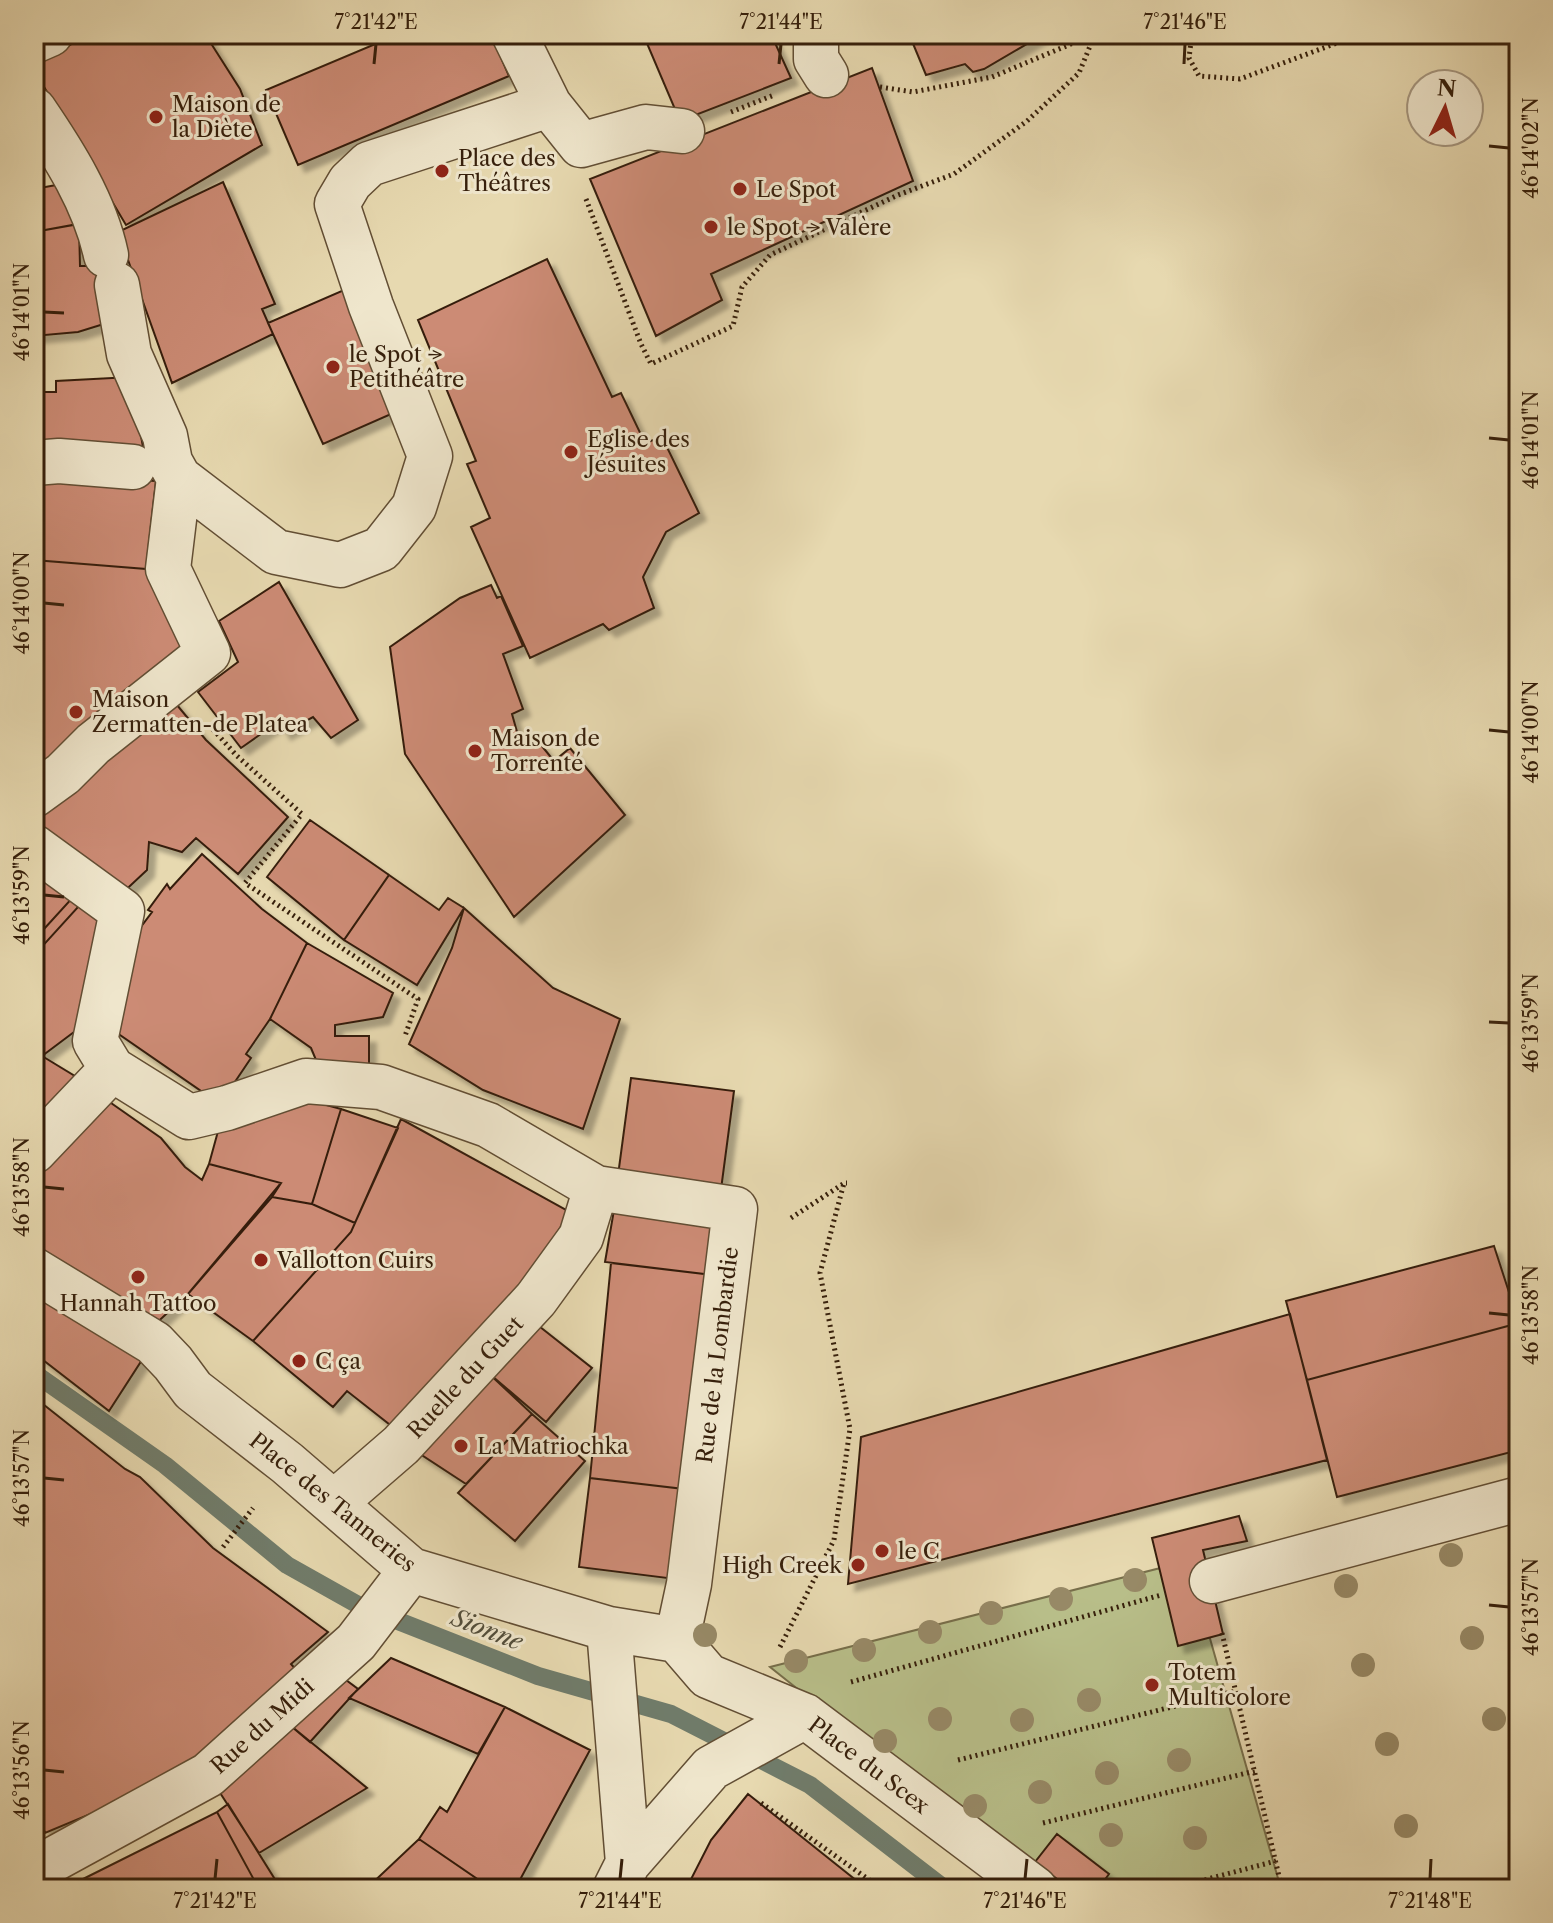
<svg xmlns="http://www.w3.org/2000/svg" width="1553" height="1923" font-family="'Libre Caslon Text',serif">
	<defs>
		<filter id="shadow"><feDropShadow dx="7" dy="7" stdDeviation="2" flood-color="#0004"/></filter>
	</defs>
	<rect width="100%" height="100%" fill="#e7d9b0"/>
	<filter id="stains"><feTurbulence type="fractalNoise" baseFrequency=".0025" numOctaves="4"/><feColorMatrix values="0 0 0 0 .2 0 0 0 0 .09 0 0 0 0 .02 0 0 0 .5 -.17"/></filter>
	<radialGradient id="worn" r=".72"><stop offset=".6" stop-color="#630" stop-opacity="0"/><stop offset="1" stop-color="#630" stop-opacity=".3"/></radialGradient>
	<path fill="#b8be89" stroke="#776e4a" stroke-width="2" d="M 1188,1561 L 1281,1889 L 1049,1889 L 770,1667 Z"/>
	<g fill="none" stroke-linecap="round" stroke-linejoin="round">
		<path stroke="#707c6b" stroke-width="18" d="M 34,1373 L 165,1465 L 287,1565 L 360,1606 L 538,1676 L 671,1714 L 810,1785 L 945,1889"/>
	</g>
	<path fill="#cc8b74" stroke="#361f0b" stroke-width="2" filter="url(#shadow)" d="M 89,34 L 205,34 L 240,89 L 262,145 L 126,225 L 34,70 L 34,66 Z
		M 399,34 L 491,34 L 509,76 L 298,165 L 266,90 Z
		M 643,34 L 771,34 L 791,78 L 680,121 Z
		M 909,34 L 1044,34 L 984,69 L 973,72 L 965,64 L 926,75 Z
		M 872,68 L 913,181 L 711,274 L 722,300 L 656,336 L 590,179 Z
		M 73,182 L 83,223 L 34,232 L 34,189 Z
		M 223,182 L 275,304 L 262,309 L 273,334 L 172,383 L 118,232 Z
		M 79,224 L 80,266 L 92,266 L 103,272 L 107,323 L 78,332 L 34,336 L 34,232 Z
		M 547,259 L 612,397 L 621,393 L 645,443 L 662,437 L 699,513 L 666,532 L 643,577 L 654,608 L 609,630 L 603,624 L 530,658 L 471,527 L 490,518 L 467,464 L 476,461 L 418,320 Z
		M 344,290 L 398,411 L 323,444 L 268,323 Z
		M 131,377 L 144,453 L 34,448 L 34,392 L 56,392 L 56,381 Z
		M 34,474 L 156,481 L 146,569 L 34,560 Z
		M 34,560 L 146,569 L 185,653 L 34,781 Z
		M 279,582 L 358,720 L 331,738 L 313,717 L 284,733 L 278,722 L 241,748 L 198,692 L 238,662 L 219,621 Z
		M 491,585 L 497,598 L 501,596 L 523,646 L 503,654 L 523,709 L 512,714 L 521,746 L 537,740 L 554,761 L 570,748 L 625,815 L 514,917 L 405,754 L 390,647 L 460,598 Z
		M 167,693 L 206,740 L 288,817 L 238,874 L 196,838 L 182,852 L 149,842 L 147,870 L 115,900 L 34,838 L 34,814 Z
		M 310,820 L 389,875 L 344,940 L 267,877 Z
		M 202,854 L 262,909 L 307,943 L 270,1019 L 246,1054 L 251,1058 L 220,1104 L 107,1026 L 116,960 L 152,912 L 148,910 L 167,884 L 170,889 Z
		M 34,856 L 89,895 L 39,950 L 34,946 Z
		M 389,875 L 439,910 L 448,898 L 464,908 L 417,985 L 344,940 Z
		M 74,896 L 108,921 L 82,1026 L 42,1056 L 34,1050 L 34,940 Z
		M 464,908 L 553,988 L 620,1019 L 583,1129 L 483,1090 L 409,1044 L 452,948 Z
		M 307,943 L 393,993 L 383,1017 L 335,1025 L 335,1036 L 369,1036 L 369,1065 L 316,1060 L 311,1048 L 270,1019 Z
		M 42,1056 L 83,1081 L 34,1135 L 34,1062 Z
		M 631,1078 L 734,1091 L 720,1197 L 617,1183 Z
		M 101,1096 L 161,1138 L 185,1167 L 202,1180 L 209,1164 L 281,1183 L 188,1294 L 151,1328 L 34,1246 L 34,1164 Z
		M 297,1097 L 341,1109 L 312,1204 L 272,1197 L 281,1183 L 209,1164 L 223,1113 Z
		M 341,1109 L 398,1128 L 355,1223 L 312,1204 Z
		M 401,1119 L 570,1212 L 521,1291 L 403,1435 L 347,1391 L 333,1407 L 253,1341 L 351,1232 Z
		M 272,1197 L 312,1204 L 355,1223 L 351,1232 L 253,1341 L 188,1294 Z
		M 615,1204 L 726,1219 L 721,1276 L 605,1262 Z
		M 1494,1246 L 1519,1323 L 1307,1380 L 1286,1301 Z
		M 611,1263 L 721,1276 L 692,1490 L 590,1478 Z
		M 34,1283 L 149,1349 L 109,1411 L 34,1353 Z
		M 1290,1314 L 1327,1460 L 848,1584 L 861,1437 Z
		M 530,1319 L 592,1368 L 546,1422 L 485,1370 Z
		M 1519,1323 L 1519,1450 L 1337,1497 L 1307,1380 Z
		M 485,1370 L 532,1414 L 466,1484 L 411,1448 Z
		M 34,1397 L 125,1469 L 140,1477 L 213,1548 L 328,1632 L 291,1664 L 297,1671 L 165,1783 L 45,1833 L 34,1801 Z
		M 532,1414 L 585,1461 L 515,1541 L 458,1493 Z
		M 590,1478 L 692,1490 L 683,1580 L 579,1567 Z
		M 1239,1516 L 1247,1541 L 1203,1550 L 1223,1634 L 1178,1646 L 1152,1538 Z
		M 391,1658 L 505,1707 L 478,1754 L 349,1698 Z
		M 342,1677 L 358,1689 L 310,1742 L 285,1721 Z
		M 505,1707 L 590,1750 L 515,1889 L 492,1889 L 419,1839 L 440,1807 L 447,1812 Z
		M 285,1721 L 367,1788 L 259,1853 L 213,1782 Z
		M 748,1794 L 867,1889 L 686,1889 L 711,1840 Z
		M 228,1804 L 281,1889 L 259,1889 L 217,1812 Z
		M 217,1812 L 259,1889 L 63,1889 Z
		M 1057,1834 L 1109,1874 L 1098,1889 L 1070,1889 L 1035,1862 Z
		M 419,1839 L 492,1889 L 366,1889 Z"/>
	<g fill="none" stroke-linecap="round" stroke-linejoin="round">
		<defs>
			<path id="minor" d="M 816,34 L 816,59 L 826,75
				M 34,41 L 50,34
				M 549,105 L 581,145 L 646,127 L 682,131
				M 34,110 C 64,154 95,203 106,255
				M 117,285 L 129,354 L 165,436 L 170,462 L 179,478 L 276,552 L 340,565 L 381,549 L 414,507 L 430,456 L 371,306 L 337,204 L 350,182 L 369,164 L 549,105 L 514,34
				M 34,463 L 59,461 L 133,467
				M 34,795 L 63,774 L 93,744 L 208,653 L 168,569 L 179,478
				M 34,847 L 122,911 L 95,1041 L 112,1069 L 189,1117 L 227,1108 L 306,1081 L 381,1087 L 488,1125 L 596,1188 L 581,1237 L 536,1299 L 401,1445 L 334,1503
				M 34,1151 L 112,1069
				M 596,1188 L 735,1209 L 689,1584 L 677,1640
				M 34,1270 L 154,1343 L 173,1363 L 193,1390 L 287,1463 L 411,1570 L 609,1629 L 677,1640 L 708,1676 L 805,1716 L 1035,1889
				M 1212,1581 L 1519,1499
				M 609,1629 L 628,1863
				M 34,1870 L 208,1775 L 356,1642 L 411,1570
				M 615,1889 L 628,1863 L 711,1768 L 805,1716"/>
		</defs>
		<use href="#minor" stroke="#624e34" stroke-width="47"/>
		<path stroke="#361f0b" stroke-width="5" stroke-dasharray="2 4" stroke-linecap="butt" d="M 1192,34 L 1189,58 L 1199,76 L 1240,79 L 1361,34
			M 880,87 L 913,92 L 992,77 L 1095,34
			M 731,112 L 774,95
			M 586,199 L 641,344 L 651,364 L 733,326 L 742,287 L 770,255 L 898,195 L 954,174 L 1027,121 L 1079,73 L 1095,34
			M 209,725 L 237,756 L 302,814 L 245,883 L 418,999 L 405,1036
			M 791,1218 L 843,1184
			M 223,1547 L 253,1508
			M 1222,1633 L 1282,1889
			M 780,1647 L 834,1540 L 850,1429 L 820,1273 L 844,1183 L 847,1183
			M 851,1682 L 1161,1595
			M 958,1760 L 1236,1691
			M 761,1803 L 882,1889
			M 1043,1823 L 1255,1771
			M 1170,1889 L 1276,1861"/>
		<use href="#minor" stroke="#efe6cc" stroke-width="44"/>
	</g>
	<g fill="#978966">
		<circle cx="1451" cy="1555" r="12"/>
		<circle cx="1135" cy="1580" r="12"/>
		<circle cx="1346" cy="1586" r="12"/>
		<circle cx="1061" cy="1599" r="12"/>
		<circle cx="991" cy="1613" r="12"/>
		<circle cx="930" cy="1632" r="12"/>
		<circle cx="705" cy="1635" r="12"/>
		<circle cx="1472" cy="1638" r="12"/>
		<circle cx="864" cy="1650" r="12"/>
		<circle cx="796" cy="1661" r="12"/>
		<circle cx="1363" cy="1665" r="12"/>
		<circle cx="1089" cy="1700" r="12"/>
		<circle cx="940" cy="1719" r="12"/>
		<circle cx="1494" cy="1719" r="12"/>
		<circle cx="1022" cy="1720" r="12"/>
		<circle cx="885" cy="1741" r="12"/>
		<circle cx="1387" cy="1744" r="12"/>
		<circle cx="1179" cy="1760" r="12"/>
		<circle cx="1107" cy="1773" r="12"/>
		<circle cx="1040" cy="1792" r="12"/>
		<circle cx="975" cy="1806" r="12"/>
		<circle cx="1406" cy="1826" r="12"/>
		<circle cx="1111" cy="1835" r="12"/>
		<circle cx="1195" cy="1838" r="12"/>
	</g>
	<path fill="none" stroke="#361f0b" stroke-width="3" d="M 374,64 L 376,44M 779,64 L 781,44M 1184,64 L 1185,44M 1489,146 L 1509,148M 44,312 L 64,313M 1489,438 L 1509,440M 44,603 L 64,605M 1489,730 L 1509,732M 44,895 L 64,897M 1489,1022 L 1509,1023M 44,1187 L 64,1189M 1489,1313 L 1509,1315M 44,1478 L 64,1480M 1489,1605 L 1509,1607M 44,1770 L 64,1772M 215,1879 L 217,1859M 620,1879 L 622,1859M 1025,1879 L 1027,1859M 1430,1879 L 1431,1859"/>
	<g fill="#8f2418" stroke="#efe6cc" stroke-width="3">
		<circle cx="156" cy="117" r="8"/>
		<circle cx="442" cy="171" r="8"/>
		<circle cx="740" cy="189" r="8"/>
		<circle cx="711" cy="227" r="8"/>
		<circle cx="333" cy="367" r="8"/>
		<circle cx="571" cy="452" r="8"/>
		<circle cx="76" cy="712" r="8"/>
		<circle cx="475" cy="751" r="8"/>
		<circle cx="261" cy="1260" r="8"/>
		<circle cx="138" cy="1277" r="8"/>
		<circle cx="299" cy="1361" r="8"/>
		<circle cx="461" cy="1446" r="8"/>
		<circle cx="882" cy="1551" r="8"/>
		<circle cx="858" cy="1565" r="8"/>
		<circle cx="1152" cy="1685" r="8"/>
	</g>
	<g text-anchor="middle" stroke-width="6" stroke-linejoin="round" paint-order="stroke">
		<g font-size="22" fill="#361f0b" stroke="#efe6cc" text-anchor="start">
			<text x="172" y="112">Maison de<tspan x="172" dy="25">la Diète</tspan></text>
			<text x="458" y="166">Place des<tspan x="458" dy="25">Théâtres</tspan></text>
			<text x="756" y="197">Le Spot</text>
			<text x="727" y="235">le Spot → Valère</text>
			<text x="349" y="362">le Spot →<tspan x="349" dy="25">Petithéâtre</tspan></text>
			<text x="587" y="447">Eglise des<tspan x="587" dy="25">Jésuites</tspan></text>
			<text x="92" y="707">Maison<tspan x="92" dy="25">Zermatten-de Platea</tspan></text>
			<text x="491" y="746">Maison de<tspan x="491" dy="25">Torrenté</tspan></text>
			<text x="277" y="1268">Vallotton Cuirs</text>
			<text x="138" y="1311" text-anchor="middle">Hannah Tattoo</text>
			<text x="315" y="1369">C ça</text>
			<text x="477" y="1454">La Matriochka</text>
			<text x="898" y="1559">le C</text>
			<text x="842" y="1573" text-anchor="end">High Creek</text>
			<text x="1168" y="1680">Totem<tspan x="1168" dy="25">Multicolore</tspan></text>
		</g>
		<g font-size="22" fill="#361f0b" stroke="#efe6cc">
			<text transform="translate(717 1355) rotate(-83)" y="8">Rue de la Lombardie</text>
			<text transform="translate(465 1377) rotate(-47)" y="8">Ruelle du Guet</text>
			<text transform="translate(333 1502) rotate(39)" y="8">Place des Tanneries</text>
			<text transform="translate(262 1726) rotate(-42)" y="8">Rue du Midi</text>
			<text transform="translate(869 1765) rotate(37)" y="8">Place du Scex</text>
		</g>
		<g font-size="24" font-style="italic" fill="#534e3b" stroke="#efe6cc">
			<text transform="translate(487 1630) rotate(21)" y="8">Sionne</text>
		</g>
	</g>
	<rect width="1553" height="1923" fill="none" stroke="#e7d9b0" stroke-width="88"/>
	<g transform="translate(1445 108) rotate(5)"><circle r="38" fill="#efe6cc" stroke="#a5967f" stroke-width="2"/>
	<path d="M0-6L14 30L0 20L-14 30Z" fill="#8f2418"/>
	<text y="-12" font-size="22" font-weight="bold" text-anchor="middle" fill="#361f0b">N</text>
	</g>
	<rect x="44" y="44" width="1465" height="1835" fill="none" stroke="#361f0b" stroke-width="3"/>
	<g font-size="20" text-anchor="middle" fill="#361f0b">
		<text x="376" y="29">7°21'42"E</text>
		<text x="781" y="29">7°21'44"E</text>
		<text x="1185" y="29">7°21'46"E</text>
		<text transform="translate(1531 148) rotate(-90)" y="7">46°14'02"N</text>
		<text transform="translate(22 312) rotate(-90)" y="7">46°14'01"N</text>
		<text transform="translate(1531 440) rotate(-90)" y="7">46°14'01"N</text>
		<text transform="translate(22 603) rotate(-90)" y="7">46°14'00"N</text>
		<text transform="translate(1531 732) rotate(-90)" y="7">46°14'00"N</text>
		<text transform="translate(22 895) rotate(-90)" y="7">46°13'59"N</text>
		<text transform="translate(1531 1023) rotate(-90)" y="7">46°13'59"N</text>
		<text transform="translate(22 1187) rotate(-90)" y="7">46°13'58"N</text>
		<text transform="translate(1531 1315) rotate(-90)" y="7">46°13'58"N</text>
		<text transform="translate(22 1478) rotate(-90)" y="7">46°13'57"N</text>
		<text transform="translate(1531 1607) rotate(-90)" y="7">46°13'57"N</text>
		<text transform="translate(22 1770) rotate(-90)" y="7">46°13'56"N</text>
		<text x="215" y="1908">7°21'42"E</text>
		<text x="620" y="1908">7°21'44"E</text>
		<text x="1025" y="1908">7°21'46"E</text>
		<text x="1430" y="1908">7°21'48"E</text>
	</g>
	<rect width="100%" height="100%" filter="url(#stains)"/>
	<rect width="100%" height="100%" fill="url(#worn)"/>
</svg>
